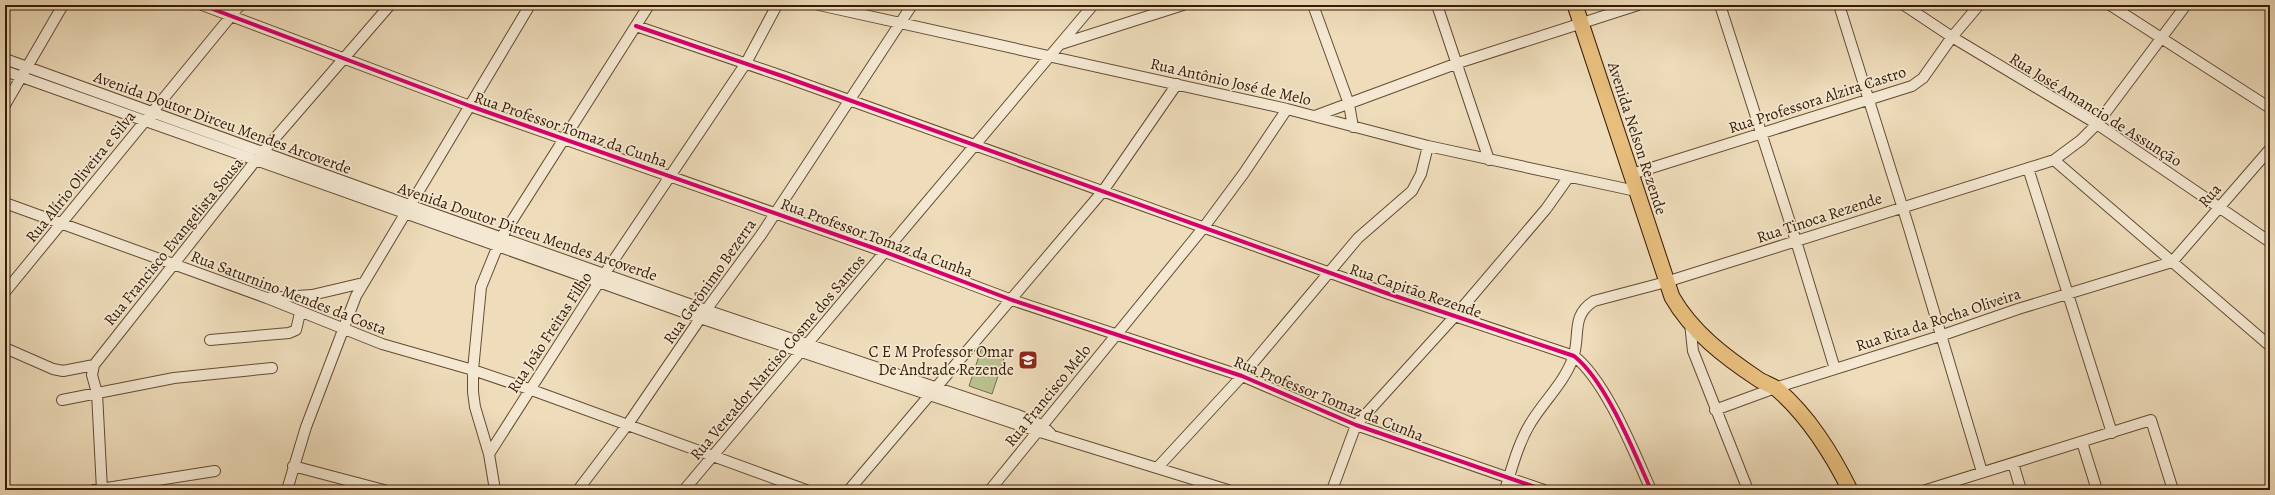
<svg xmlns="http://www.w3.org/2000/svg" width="2275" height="495" font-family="Alegreya,serif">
	<rect width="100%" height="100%" fill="#eedcba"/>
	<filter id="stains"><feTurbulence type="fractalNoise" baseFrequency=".005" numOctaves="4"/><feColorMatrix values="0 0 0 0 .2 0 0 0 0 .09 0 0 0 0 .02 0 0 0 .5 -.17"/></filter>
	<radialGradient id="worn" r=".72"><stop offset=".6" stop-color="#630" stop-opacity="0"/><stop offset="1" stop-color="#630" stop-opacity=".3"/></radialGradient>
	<path fill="#bac08f" stroke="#786e4a" d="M 982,347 L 1005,355 L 992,394 L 969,386 Z"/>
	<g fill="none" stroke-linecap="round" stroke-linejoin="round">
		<defs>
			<path id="street" d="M 202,5 L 470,106 L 885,252 L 1012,300 L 1242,376 L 1356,425 L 1544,490
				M 819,5 L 1287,109 L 1428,146 L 1636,191
				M 1313,5 L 1349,104 L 1353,127
				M 1437,5 L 1489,160
				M 1720,5 L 1796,241 L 1835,369
				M 1839,5 L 1909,228 L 1982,472
				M 1904,5 L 1952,37 L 2097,124 L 2270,242
				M 2110,5 L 2270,108
				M 636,26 L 785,77 L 1386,293 L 1574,356 C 1606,381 1634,452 1651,490
				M 1061,44 L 1183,5
				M 5,59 L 409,205 L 706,310 L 1018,415 L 1042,425 L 1051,434
				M 5,71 L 700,318 L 1037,431 L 1228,490
				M 5,105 L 63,5
				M 1315,116 L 1458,63 L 1638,5
				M 2054,160 L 2270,346
				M 2028,168 L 2112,433
				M 1632,174 L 1912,86 L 1923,78 L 1952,37 L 1979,5
				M 5,203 L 267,298 L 382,344 L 473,370 L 529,389 L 806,490
				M 5,292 L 240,5
				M 268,298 L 312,295 L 363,283
				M 1690,323 L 1693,351 L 1748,490
				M 210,340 L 289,333 L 296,330 L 300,313
				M 5,348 L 53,369 L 63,371 L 94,365
				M 62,400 L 174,378 L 272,368
				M 1715,410 L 1775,388 L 1940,336 L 2018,309 L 2172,262 L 2270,149
				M 2082,442 L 2097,490
				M 489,454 L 599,282 L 746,63 L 777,5
				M 2013,463 L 2021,490
				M 293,466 L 384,490
				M 1158,467 L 1242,376 L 1358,238 L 1412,191 L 1421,174 L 1428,146
				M 94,490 L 215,471
				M 102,490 L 97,393 L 92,375 L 94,365 L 256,160 L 390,5
				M 287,490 L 306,427 L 356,296 L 530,5
				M 495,490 L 489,454 L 475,407 L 473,392 L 473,370 L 481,287 L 501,238 L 649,5
				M 578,490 L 628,424 L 706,310 L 761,235 L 912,5
				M 684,490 L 1093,5
				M 849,490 L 1103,191 L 1177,84
				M 990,490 L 1204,227 L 1244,173 L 1287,109
				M 1332,490 L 1356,425 L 1455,316 L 1546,209 L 1568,178
				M 1505,490 C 1512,468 1518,444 1530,424 C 1543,402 1564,383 1573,358 C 1581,336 1570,316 1594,301 L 1666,282 L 2054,160 L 2081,140 L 2097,124 L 2186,5
				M 1926,490 L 2151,420 L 2173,490"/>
			<path id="primary" d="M 1575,5 L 1672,297 C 1692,332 1725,357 1758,379 C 1764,383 1771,385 1777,389 C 1809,417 1831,452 1850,490"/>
		</defs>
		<use href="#street" stroke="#644b32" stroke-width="12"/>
		<use href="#primary" stroke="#361b05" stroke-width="17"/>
		<use href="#street" stroke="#f4e8d2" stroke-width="10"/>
		<use href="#primary" stroke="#e7be7d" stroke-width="15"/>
		<defs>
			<path id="cycleway" d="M 202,5 L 470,106 L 885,252 L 1012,300 L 1242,376 L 1356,425 L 1544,490
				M 636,26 L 785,77 L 1386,293 L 1574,356 C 1606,381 1634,452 1651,490"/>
		</defs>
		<use href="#cycleway" stroke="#f4e8d2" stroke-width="6"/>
		<use href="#cycleway" stroke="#d6006c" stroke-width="4"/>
	</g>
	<defs>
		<symbol id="school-square" viewBox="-11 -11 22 22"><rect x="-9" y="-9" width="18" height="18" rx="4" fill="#8f2418" stroke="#f4e8d2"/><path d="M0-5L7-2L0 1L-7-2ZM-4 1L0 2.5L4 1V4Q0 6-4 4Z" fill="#fff"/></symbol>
	</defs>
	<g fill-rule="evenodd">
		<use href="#school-square" x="1017" y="349" width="22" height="22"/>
	</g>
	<g text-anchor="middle" stroke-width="3.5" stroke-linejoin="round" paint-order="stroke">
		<g font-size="16" fill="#361b05" stroke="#f4e8d2">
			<text transform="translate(1231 81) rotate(13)" y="6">Rua Antônio José de Melo</text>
			<text transform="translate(1817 99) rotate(-18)" y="6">Rua Professora Alzira Castro</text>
			<text transform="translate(2096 109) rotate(32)" y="6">Rua José Amancio de Assunção</text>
			<text transform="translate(223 122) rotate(20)" y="6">Avenida Doutor Dirceu Mendes Arcoverde</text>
			<text transform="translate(571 129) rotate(19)" y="6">Rua Professor Tomaz da Cunha</text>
			<text transform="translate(1638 138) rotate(72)" y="6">Avenida Nelson Rezende</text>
			<text transform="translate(80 176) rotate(-51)" y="6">Rua Alírio Oliveira e Silva</text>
			<text transform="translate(2209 195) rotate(-49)" y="6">Rua</text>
			<text transform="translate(1819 217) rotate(-18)" y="6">Rua Tinoca Rezende</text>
			<text transform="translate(528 231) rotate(19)" y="6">Avenida Doutor Dirceu Mendes Arcoverde</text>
			<text transform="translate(877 237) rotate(20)" y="6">Rua Professor Tomaz da Cunha</text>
			<text transform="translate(173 241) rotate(-51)" y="6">Rua Francisco Evangelista Sousa</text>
			<text transform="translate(709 281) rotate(-55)" y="6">Rua Gerônimo Bezerra</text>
			<text transform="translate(1416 290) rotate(19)" y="6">Rua Capitão Rezende</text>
			<text transform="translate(289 292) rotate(21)" y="6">Rua Saturnino Mendes da Costa</text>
			<text transform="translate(1938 319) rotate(-18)" y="6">Rua Rita da Rocha Oliveira</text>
			<text transform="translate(549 332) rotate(-57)" y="6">Rua João Freitas Filho</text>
			<text transform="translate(777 357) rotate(-50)" y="6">Rua Vereador Narciso Cosme dos Santos</text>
			<text transform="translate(1047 395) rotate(-51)" y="6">Rua Francisco Melo</text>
			<text transform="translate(1329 398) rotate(22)" y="6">Rua Professor Tomaz da Cunha</text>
		</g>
		<g font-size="16" fill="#361b05" stroke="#f4e8d2" text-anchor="end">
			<text x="1014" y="357">C E M Professor Omar<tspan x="1014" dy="18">De Andrade Rezende</tspan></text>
		</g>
	</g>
	<rect width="2275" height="495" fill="none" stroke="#eedcba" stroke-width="20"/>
	<rect x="6" y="6" width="2263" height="483" fill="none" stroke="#361b05" stroke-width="2"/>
	<rect x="10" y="10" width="2255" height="475" fill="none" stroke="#361b05"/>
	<rect width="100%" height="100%" filter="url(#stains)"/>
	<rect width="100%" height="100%" fill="url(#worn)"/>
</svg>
